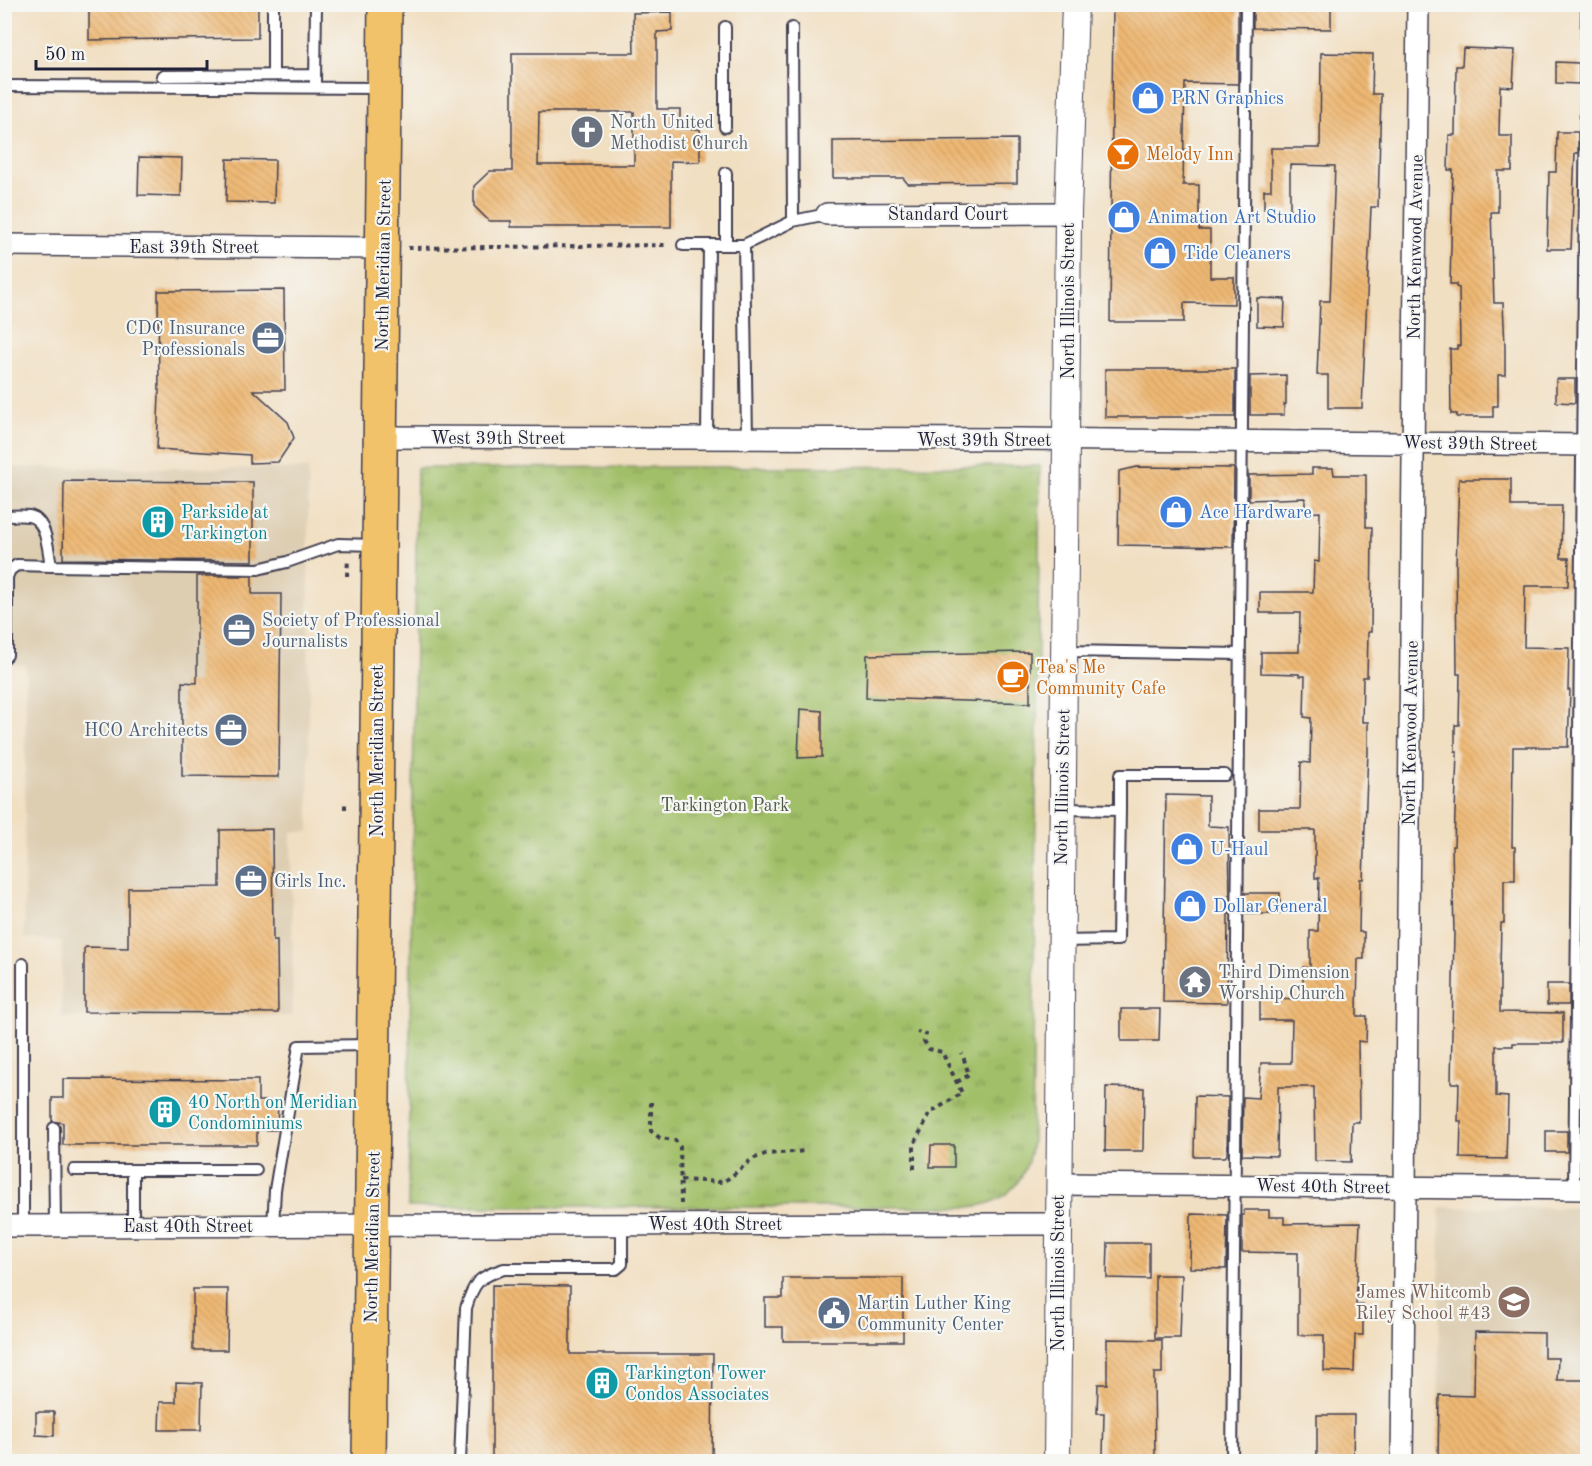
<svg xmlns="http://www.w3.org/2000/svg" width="1592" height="1466" font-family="'Old Standard TT',serif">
	<defs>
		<pattern id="park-tufts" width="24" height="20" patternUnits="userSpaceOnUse" patternTransform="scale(1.5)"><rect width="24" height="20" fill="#a1bf67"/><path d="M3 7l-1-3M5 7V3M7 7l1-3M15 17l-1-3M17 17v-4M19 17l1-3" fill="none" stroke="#839b56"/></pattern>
		<pattern id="building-back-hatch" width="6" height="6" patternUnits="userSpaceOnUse" patternTransform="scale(1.5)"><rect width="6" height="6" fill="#eeb873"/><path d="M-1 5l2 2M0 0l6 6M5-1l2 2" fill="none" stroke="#cc9e64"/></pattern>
	</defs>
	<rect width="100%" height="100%" fill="#f6f6f2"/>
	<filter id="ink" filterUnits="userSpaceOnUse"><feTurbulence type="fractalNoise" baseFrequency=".0167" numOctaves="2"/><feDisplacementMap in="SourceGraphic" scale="12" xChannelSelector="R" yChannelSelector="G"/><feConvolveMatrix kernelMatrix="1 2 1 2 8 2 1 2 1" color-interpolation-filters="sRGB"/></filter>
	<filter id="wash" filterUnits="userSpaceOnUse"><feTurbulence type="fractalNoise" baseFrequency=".008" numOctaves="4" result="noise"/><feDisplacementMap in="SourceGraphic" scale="24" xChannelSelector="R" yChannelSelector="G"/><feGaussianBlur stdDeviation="1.35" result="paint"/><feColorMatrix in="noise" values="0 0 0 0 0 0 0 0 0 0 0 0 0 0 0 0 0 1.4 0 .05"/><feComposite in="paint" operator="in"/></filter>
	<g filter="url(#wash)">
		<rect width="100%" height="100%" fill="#f1dfc2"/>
		<path fill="#ddceb2" d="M 5,467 L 308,469 L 309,832 L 291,832 L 293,1016 L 61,1017 L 62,941 L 24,938 L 26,665 L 5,664 Z
			M 1440,1207 L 1587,1208 L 1587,1461 L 1438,1462 Z"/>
		<path fill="url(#park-tufts)" stroke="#627051" stroke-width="1.5" d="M 1040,466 L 1032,1142 C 1029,1167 1018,1192 992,1202 C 985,1205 976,1206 969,1207 L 408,1207 L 417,468 Z"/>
		<g id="blocks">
			<path fill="url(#building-back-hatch)" fill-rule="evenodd" d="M 89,4 L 258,4 L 258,38 L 89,40 Z
				M 1113,4 L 1238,4 L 1238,84 L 1185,83 L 1183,185 L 1199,185 L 1199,230 L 1210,230 L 1210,277 L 1234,277 L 1234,304 L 1184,303 L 1184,322 L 1110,322 Z
				M 1253,4 L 1331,4 L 1331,29 L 1253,28 Z
				M 672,12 L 672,31 L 657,32 L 657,109 L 680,109 L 680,129 L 700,129 L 700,162 L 671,161 L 671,227 L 511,227 L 511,221 L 489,221 L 474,206 L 474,186 L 490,171 L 512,171 L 512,53 L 634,53 L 633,13 ZM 539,112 L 634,112 L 634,165 L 538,165 Z
				M 1463,48 L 1515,50 L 1513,87 L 1500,86 L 1499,136 L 1512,136 L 1512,171 L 1498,171 L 1498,212 L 1491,212 L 1494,303 L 1503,303 L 1505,347 L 1505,375 L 1498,375 L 1498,406 L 1493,406 L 1493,417 L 1457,417 L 1457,414 L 1451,414 L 1450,349 L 1457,349 L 1457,346 L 1460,346 L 1459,288 L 1456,287 L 1456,284 L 1450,284 L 1453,170 L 1448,170 L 1449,135 L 1455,135 L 1456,66 L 1462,66 Z
				M 1321,53 L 1373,54 L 1372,94 L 1381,94 L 1378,207 L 1371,207 L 1362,408 L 1328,408 L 1328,375 L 1317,375 L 1320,301 L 1330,301 L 1335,166 L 1290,165 L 1290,210 L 1264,209 L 1264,190 L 1271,190 L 1271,148 L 1320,148 Z
				M 1556,62 L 1579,63 L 1579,84 L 1556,83 Z
				M 1557,132 L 1578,132 L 1578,153 L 1575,153 L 1571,249 L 1547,249 L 1549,172 L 1556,172 Z
				M 1017,139 L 1017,183 L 908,184 L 903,178 L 833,178 L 833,141 Z
				M 139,157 L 182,158 L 181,196 L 138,195 Z
				M 227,159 L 275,160 L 274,203 L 226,202 Z
				M 284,290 L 285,390 L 253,390 L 288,422 L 294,438 L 278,462 L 250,463 L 250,455 L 157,449 L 159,393 L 158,291 Z
				M 1257,298 L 1285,299 L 1284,327 L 1257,326 Z
				M 1105,369 L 1235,369 L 1235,417 L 1105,417 Z
				M 1286,375 L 1286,404 L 1284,404 L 1284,415 L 1250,415 L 1250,376 Z
				M 1556,379 L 1575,379 L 1575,403 L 1556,402 Z
				M 1137,467 L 1234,468 L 1233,547 L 1118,545 L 1119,471 Z
				M 1312,468 L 1333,468 L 1334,475 L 1366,475 L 1366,527 L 1372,527 L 1371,632 L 1368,632 L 1367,677 L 1363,677 L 1362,722 L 1368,722 L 1368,752 L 1363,879 L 1360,879 L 1359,932 L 1364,932 L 1364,959 L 1358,959 L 1357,1013 L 1357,1016 L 1367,1016 L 1366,1042 L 1358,1041 L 1359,1122 L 1352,1122 L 1351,1162 L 1315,1161 L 1314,1087 L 1278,1087 L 1277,1156 L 1242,1155 L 1243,1097 L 1258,1098 L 1261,1063 L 1291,1063 L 1292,1020 L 1260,1020 L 1260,998 L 1303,999 L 1303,967 L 1310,968 L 1310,931 L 1318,931 L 1319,878 L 1315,878 L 1315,830 L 1259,830 L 1259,809 L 1300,809 L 1301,762 L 1310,763 L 1311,718 L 1304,717 L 1305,676 L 1299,676 L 1299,674 L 1261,673 L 1261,652 L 1299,652 L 1300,613 L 1260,613 L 1260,592 L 1313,592 L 1314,561 L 1319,562 L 1320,512 L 1305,513 L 1305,498 L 1249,500 L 1249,475 L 1312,474 Z
				M 1459,479 L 1511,479 L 1511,506 L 1562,506 L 1561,558 L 1569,558 L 1568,586 L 1525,586 L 1524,647 L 1569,648 L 1568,690 L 1570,690 L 1568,747 L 1513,747 L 1512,847 L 1515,847 L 1515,880 L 1504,880 L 1504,923 L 1501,923 L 1500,968 L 1500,1012 L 1563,1013 L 1563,1043 L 1513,1043 L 1513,1046 L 1496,1046 L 1496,1096 L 1508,1097 L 1506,1159 L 1460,1158 L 1461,1121 L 1458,1121 L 1459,1083 L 1451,1083 L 1454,933 L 1452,846 L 1454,846 L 1457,751 L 1455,751 L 1455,725 L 1459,725 L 1460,674 L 1457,674 L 1456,565 Z
				M 64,481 L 253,482 L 253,561 L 63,559 Z
				M 197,576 L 252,576 L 252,594 L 281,594 L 279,777 L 182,776 L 182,682 L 197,683 Z
				M 1030,652 L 1030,703 L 866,698 L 867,655 Z
				M 800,709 L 822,711 L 822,757 L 798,758 Z
				M 1166,795 L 1208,796 L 1208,826 L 1229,827 L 1230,914 L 1228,914 L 1227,1003 L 1163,1002 Z
				M 272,829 L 273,941 L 277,941 L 278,1013 L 84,1012 L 84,949 L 86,947 L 128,948 L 128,888 L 220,887 L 220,830 Z
				M 1245,893 L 1280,893 L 1280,914 L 1245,914 Z
				M 1547,984 L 1569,984 L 1569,1005 L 1547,1005 Z
				M 1121,1009 L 1160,1009 L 1159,1041 L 1121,1041 Z
				M 63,1079 L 258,1080 L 258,1101 L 278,1101 L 277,1130 L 257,1130 L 257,1145 L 63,1145 L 63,1123 L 52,1121 L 52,1098 L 63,1098 Z
				M 1106,1087 L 1144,1088 L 1143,1151 L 1105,1151 Z
				M 1195,1096 L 1228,1097 L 1227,1155 L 1225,1157 L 1194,1157 Z
				M 1546,1131 L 1567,1131 L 1567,1152 L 1546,1152 Z
				M 1582,1132 L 1587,1132 L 1587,1152 L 1582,1152 Z
				M 931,1145 L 954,1145 L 954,1167 L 930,1167 Z
				M 1244,1210 L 1269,1210 L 1269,1217 L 1284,1217 L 1284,1224 L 1360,1223 L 1356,1305 L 1363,1305 L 1363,1335 L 1355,1335 L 1354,1372 L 1324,1371 L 1324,1335 L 1298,1335 L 1298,1253 L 1242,1252 L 1242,1215 L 1244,1215 Z
				M 1191,1214 L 1227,1215 L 1226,1269 L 1190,1268 Z
				M 1108,1243 L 1149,1243 L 1149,1279 L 1107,1278 Z
				M 1155,1275 L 1182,1275 L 1180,1338 L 1155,1338 Z
				M 783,1278 L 903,1278 L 903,1341 L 783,1341 L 783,1327 L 765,1327 L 765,1298 L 783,1298 Z
				M 492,1285 L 570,1286 L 570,1354 L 713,1354 L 712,1461 L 492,1461 Z
				M 193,1289 L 228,1289 L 227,1350 L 193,1350 Z
				M 1475,1332 L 1544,1333 L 1544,1358 L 1558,1358 L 1557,1380 L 1587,1380 L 1587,1461 L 1438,1461 L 1439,1395 L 1474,1396 Z
				M 1107,1339 L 1162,1340 L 1162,1373 L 1154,1373 L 1155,1457 L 1103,1456 L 1104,1413 L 1097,1413 L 1098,1384 L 1107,1384 Z
				M 176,1382 L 202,1383 L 201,1430 L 159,1430 L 160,1402 L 176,1402 Z
				M 36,1412 L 54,1412 L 54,1436 L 36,1435 Z
				M 1317,1415 L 1354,1415 L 1353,1461 L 1317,1461 Z"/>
		</g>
	</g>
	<g filter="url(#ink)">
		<use href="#blocks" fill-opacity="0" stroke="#413e4f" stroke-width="1.5"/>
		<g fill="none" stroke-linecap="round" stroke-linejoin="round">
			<defs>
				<path id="service" d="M 273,4 L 273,75
					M 725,27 L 725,127
					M 792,28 L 793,221
					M 162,76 L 315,75
					M 315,82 L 316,4
					M 4,86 L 381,88
					M 726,173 L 726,245
					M 683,245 L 744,245 L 793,221 L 827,214
					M 744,245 L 747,438
					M 707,438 L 709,245
					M 4,516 C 12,516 21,515 29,516 C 47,519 48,551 51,566 L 258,569 L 287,562 L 338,544 L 376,545
					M 1065,651 L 1240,654
					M 4,658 L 7,655 L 7,577 L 10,570 L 17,565 L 51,566
					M 1120,810 L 1120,775 L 1225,775
					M 1060,941 L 1118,940 L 1120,810 L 1063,809
					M 54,1128 L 55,1225
					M 74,1170 L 256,1170
					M 1574,1189 L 1587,4
					M 23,1225 L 23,964
					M 133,1226 L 133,1171
					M 273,1226 L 275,1190 L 299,1046 L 371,1045
					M 460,1462 L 466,1308 C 474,1282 478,1277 504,1269 L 616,1269 L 622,1264 L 622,1224
					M 1232,1462 L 1246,4"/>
				<path id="minor" d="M 827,214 L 1068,213
					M 4,245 L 383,248
					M 381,437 L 1020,439 L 1588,445
					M 1058,1184 L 1588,1189
					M 4,1226 L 1058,1224
					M 1402,1462 L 1418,4"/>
				<path id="tertiary" d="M 1057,1462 L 1068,213 L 1075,4"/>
				<path id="primary" d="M 369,1462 L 385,4"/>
			</defs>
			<use href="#service" stroke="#413e4f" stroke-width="14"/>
			<use href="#minor" stroke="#413e4f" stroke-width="24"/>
			<use href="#tertiary" stroke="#413e4f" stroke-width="28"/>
			<use href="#primary" stroke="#413e4f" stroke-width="36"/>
			<path stroke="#413e4f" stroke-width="4" stroke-dasharray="4.5 4.5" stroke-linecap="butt" d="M 408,248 L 668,245
				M 347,576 L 348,559
				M 345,809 L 345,800
				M 957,1082 L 969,1075 L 962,1053
				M 651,1102 L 651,1131 L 660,1138 L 675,1140 L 680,1147 L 681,1204
				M 914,1169 L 914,1144 L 930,1113 L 962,1093 L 942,1052 L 929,1049 L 924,1041 L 926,1034 L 917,1032
				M 681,1180 L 723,1182 L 732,1176 L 752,1159 L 766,1154 L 807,1151"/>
			<use href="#service" stroke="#fff" stroke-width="10"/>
			<use href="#minor" stroke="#fff" stroke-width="21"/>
			<use href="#tertiary" stroke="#fff" stroke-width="26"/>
			<use href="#primary" stroke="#f2c26a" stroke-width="33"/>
		</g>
	</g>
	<defs>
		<symbol id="shop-disc" viewBox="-11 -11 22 22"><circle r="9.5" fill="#3f7fe0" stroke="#f6f6f2"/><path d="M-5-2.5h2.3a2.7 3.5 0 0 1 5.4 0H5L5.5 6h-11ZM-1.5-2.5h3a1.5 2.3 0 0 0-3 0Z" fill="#fff"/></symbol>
		<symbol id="church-disc" viewBox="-11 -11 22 22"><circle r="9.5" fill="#6b7280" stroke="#f6f6f2"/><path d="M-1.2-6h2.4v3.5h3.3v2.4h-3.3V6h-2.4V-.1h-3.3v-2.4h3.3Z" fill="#fff"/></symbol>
		<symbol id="bar-disc" viewBox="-11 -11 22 22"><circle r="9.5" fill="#e8710a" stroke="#f6f6f2"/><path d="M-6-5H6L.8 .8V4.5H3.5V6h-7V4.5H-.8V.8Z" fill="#fff"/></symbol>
		<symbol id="office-disc" viewBox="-11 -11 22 22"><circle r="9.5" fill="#5c6f8a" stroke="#f6f6f2"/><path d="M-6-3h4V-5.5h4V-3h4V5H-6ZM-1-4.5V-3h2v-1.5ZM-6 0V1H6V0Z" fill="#fff"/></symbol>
		<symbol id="building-disc" viewBox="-11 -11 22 22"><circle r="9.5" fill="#0f9aa8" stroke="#f6f6f2"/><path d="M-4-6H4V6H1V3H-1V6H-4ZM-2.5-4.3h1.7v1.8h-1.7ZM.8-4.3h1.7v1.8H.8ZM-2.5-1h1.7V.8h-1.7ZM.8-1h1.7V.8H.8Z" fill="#fff"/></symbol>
		<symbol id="cafe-disc" viewBox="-11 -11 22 22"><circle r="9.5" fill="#e8710a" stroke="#f6f6f2"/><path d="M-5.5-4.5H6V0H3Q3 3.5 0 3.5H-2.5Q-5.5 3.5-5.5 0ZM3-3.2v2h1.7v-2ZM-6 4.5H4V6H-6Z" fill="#fff"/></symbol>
		<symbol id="temple-disc" viewBox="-11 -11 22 22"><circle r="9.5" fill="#6b7280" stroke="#f6f6f2"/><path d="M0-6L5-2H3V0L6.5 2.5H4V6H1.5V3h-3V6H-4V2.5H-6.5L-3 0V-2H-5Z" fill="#fff"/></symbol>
		<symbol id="school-disc" viewBox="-11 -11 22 22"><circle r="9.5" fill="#8d6e63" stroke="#f6f6f2"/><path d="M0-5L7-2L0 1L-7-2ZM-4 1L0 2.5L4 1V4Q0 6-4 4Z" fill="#fff"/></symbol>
		<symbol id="civic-disc" viewBox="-11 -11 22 22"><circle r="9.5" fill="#5c6f8a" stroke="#f6f6f2"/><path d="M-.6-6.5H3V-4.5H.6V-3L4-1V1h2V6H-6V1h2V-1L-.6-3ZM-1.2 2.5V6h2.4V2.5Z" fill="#fff"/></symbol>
	</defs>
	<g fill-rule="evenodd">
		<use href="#shop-disc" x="1129" y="79" width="38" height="38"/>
		<use href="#church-disc" x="568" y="113" width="38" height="38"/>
		<use href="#bar-disc" x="1104" y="135" width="38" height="38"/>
		<use href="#shop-disc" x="1105" y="198" width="38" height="38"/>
		<use href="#shop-disc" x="1141" y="234" width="38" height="38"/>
		<use href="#office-disc" x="249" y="319" width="38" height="38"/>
		<use href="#shop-disc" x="1157" y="493" width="38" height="38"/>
		<use href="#building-disc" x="139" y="503" width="38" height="38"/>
		<use href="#office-disc" x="220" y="611" width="38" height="38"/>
		<use href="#cafe-disc" x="994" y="658" width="38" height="38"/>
		<use href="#office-disc" x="212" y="711" width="38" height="38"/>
		<use href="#shop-disc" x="1168" y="830" width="38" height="38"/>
		<use href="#office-disc" x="232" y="862" width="38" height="38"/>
		<use href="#shop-disc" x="1171" y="887" width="38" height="38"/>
		<use href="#temple-disc" x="1176" y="963" width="38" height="38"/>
		<use href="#building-disc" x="146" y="1093" width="38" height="38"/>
		<use href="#school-disc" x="1495" y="1283" width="38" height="38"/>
		<use href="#civic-disc" x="815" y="1294" width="38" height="38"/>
		<use href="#building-disc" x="583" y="1364" width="38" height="38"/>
	</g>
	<g text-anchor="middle" stroke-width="4.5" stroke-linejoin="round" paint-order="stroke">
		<g font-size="18" fill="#366cbe" stroke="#f6f6f2" text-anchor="start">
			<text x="1171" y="104">PRN Graphics</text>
			<text x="1147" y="223">Animation Art Studio</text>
			<text x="1183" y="259">Tide Cleaners</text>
			<text x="1199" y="518">Ace Hardware</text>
			<text x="1210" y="855">U-Haul</text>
			<text x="1213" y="912">Dollar General</text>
		</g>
		<g font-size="18" fill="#5b616d" stroke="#f6f6f2" text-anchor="start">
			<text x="610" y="128">North United<tspan x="610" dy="21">Methodist Church</tspan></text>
			<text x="1218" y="978">Third Dimension<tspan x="1218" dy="21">Worship Church</tspan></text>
		</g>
		<g font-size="18" fill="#c56008" stroke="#f6f6f2" text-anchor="start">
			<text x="1146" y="160">Melody Inn</text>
			<text x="1036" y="673">Tea's Me<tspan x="1036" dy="21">Community Cafe</tspan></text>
		</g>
		<g font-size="18" fill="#22223b" stroke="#f6f6f2">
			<text x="948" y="220">Standard Court</text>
			<text x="194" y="253">East 39th Street</text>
			<text transform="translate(1415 247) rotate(-89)" y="6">North Kenwood Avenue</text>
			<text transform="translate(383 265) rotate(-89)" y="6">North Meridian Street</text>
			<text transform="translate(1068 301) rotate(-90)" y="6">North Illinois Street</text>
			<text x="498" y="444">West 39th Street</text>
			<text x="984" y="446">West 39th Street</text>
			<text transform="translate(1470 443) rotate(1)" y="6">West 39th Street</text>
			<text transform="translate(1410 733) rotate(-89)" y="6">North Kenwood Avenue</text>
			<text transform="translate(377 751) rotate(-90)" y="6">North Meridian Street</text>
			<text transform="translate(1062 787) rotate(-89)" y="6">North Illinois Street</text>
			<text transform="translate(1323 1186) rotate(1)" y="6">West 40th Street</text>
			<text x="715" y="1230">West 40th Street</text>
			<text x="188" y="1232">East 40th Street</text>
			<text transform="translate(372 1237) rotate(-89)" y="6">North Meridian Street</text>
			<text transform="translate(1058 1273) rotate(-90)" y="6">North Illinois Street</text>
		</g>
		<g font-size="18" fill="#4e5e75" stroke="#f6f6f2" text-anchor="start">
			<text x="245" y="334" text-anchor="end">CDC Insurance<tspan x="245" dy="21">Professionals</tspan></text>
			<text x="262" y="626">Society of Professional<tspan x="262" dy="21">Journalists</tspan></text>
			<text x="208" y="736" text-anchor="end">HCO Architects</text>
			<text x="274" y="887">Girls Inc.</text>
			<text x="857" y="1309">Martin Luther King<tspan x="857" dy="21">Community Center</tspan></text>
		</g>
		<g font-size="18" fill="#0d838f" stroke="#f6f6f2" text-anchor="start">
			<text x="181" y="518">Parkside at<tspan x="181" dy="21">Tarkington</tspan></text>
			<text x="188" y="1108">40 North on Meridian<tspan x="188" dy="21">Condominiums</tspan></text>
			<text x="625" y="1379">Tarkington Tower<tspan x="625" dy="21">Condos Associates</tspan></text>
		</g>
		<g font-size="18" fill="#4e594a" stroke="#f6f6f2">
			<text x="725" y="811">Tarkington Park</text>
		</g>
		<g font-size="18" fill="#785e54" stroke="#f6f6f2" text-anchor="end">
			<text x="1491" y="1298">James Whitcomb<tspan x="1491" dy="21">Riley School #43</tspan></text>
		</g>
	</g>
	<rect width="1592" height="1466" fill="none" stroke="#f6f6f2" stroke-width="24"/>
	<path d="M36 60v9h171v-9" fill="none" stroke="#22223b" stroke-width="3"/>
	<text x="45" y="60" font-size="18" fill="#22223b" stroke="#f6f6f2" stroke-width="4.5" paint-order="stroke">50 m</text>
</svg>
